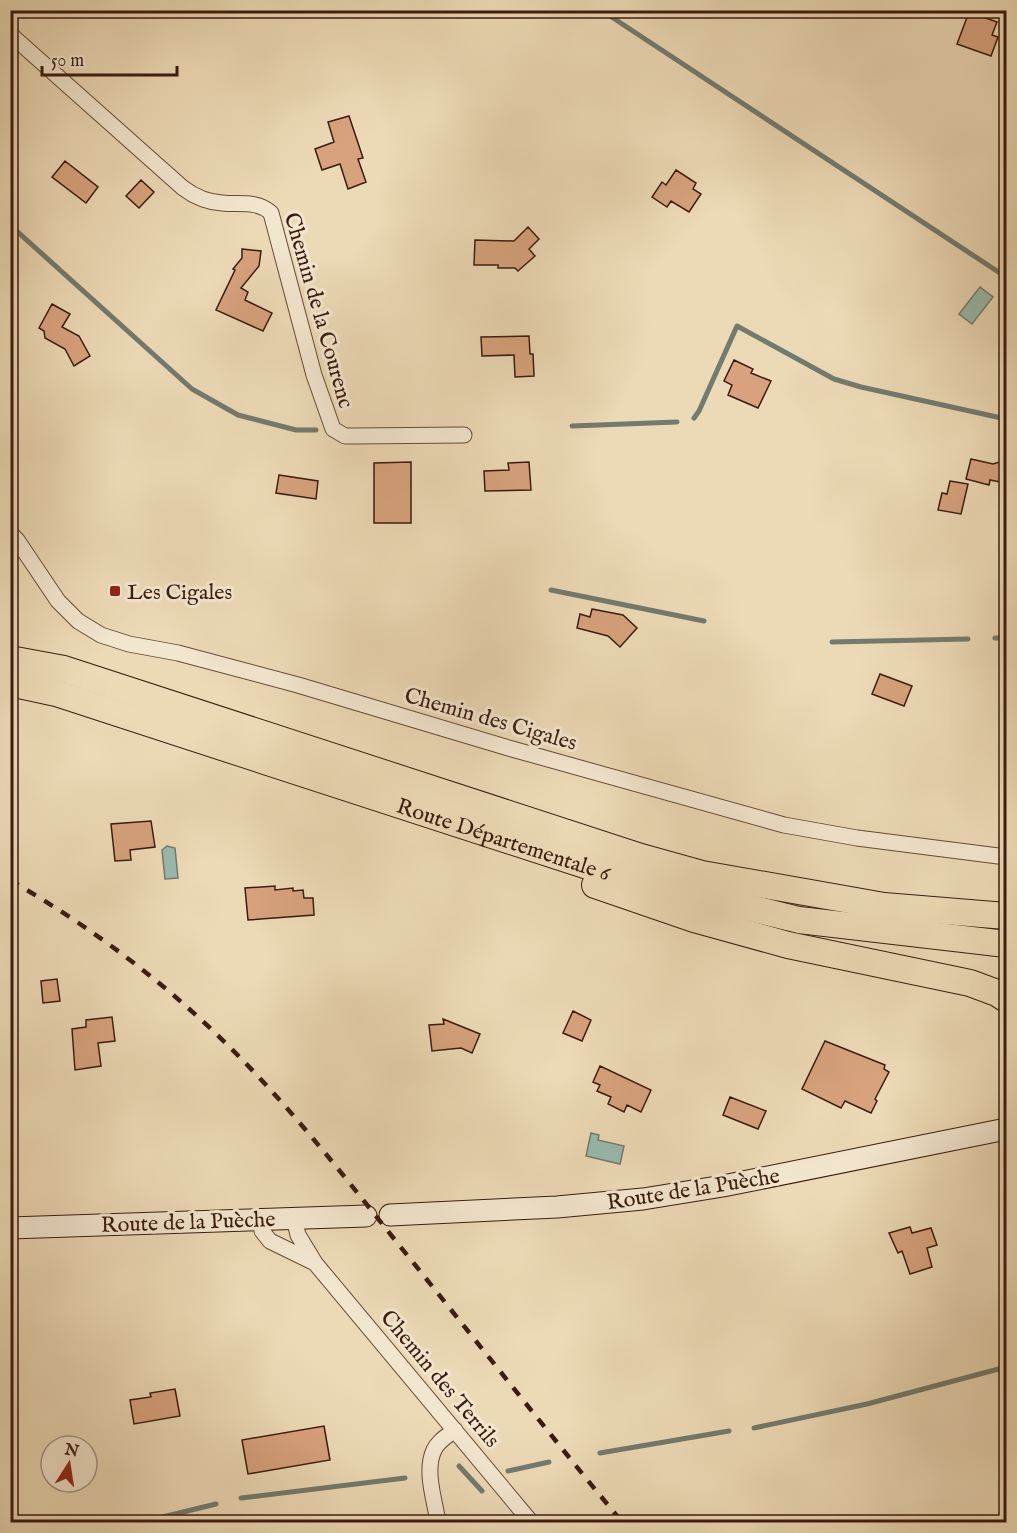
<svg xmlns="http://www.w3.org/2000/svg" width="1017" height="1533" font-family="'IM FELL English',serif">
	<rect width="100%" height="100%" fill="#ecd9b5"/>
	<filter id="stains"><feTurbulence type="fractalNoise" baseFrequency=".00333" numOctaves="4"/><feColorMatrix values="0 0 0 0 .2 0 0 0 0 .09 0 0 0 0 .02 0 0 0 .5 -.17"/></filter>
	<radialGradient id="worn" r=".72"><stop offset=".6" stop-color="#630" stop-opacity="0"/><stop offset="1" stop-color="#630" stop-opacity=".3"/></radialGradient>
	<path fill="#99baae" stroke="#737a6e" stroke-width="1.5" d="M 980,287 L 993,297 L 972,324 L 959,314 Z
		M 167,846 L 175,848 L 178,878 L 165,879 L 162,850 Z
		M 591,1133 L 599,1135 L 598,1140 L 624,1146 L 620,1164 L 586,1156 Z"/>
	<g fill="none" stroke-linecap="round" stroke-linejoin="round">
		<path stroke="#737a6e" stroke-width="5" d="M 601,10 L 1006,277
			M 10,225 L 192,389 L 238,415 L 296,430 L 316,430
			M 694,418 L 699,411 L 737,326 L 834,379 L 861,387 L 1006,419
			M 572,426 L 677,422
			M 551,590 L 704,621
			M 995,638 L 1006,638
			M 832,642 L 968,639
			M 754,1428 L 867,1404 L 1006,1367
			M 600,1453 L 729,1431
			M 459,1466 L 482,1491
			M 508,1471 L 549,1462
			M 241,1498 L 405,1478
			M 142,1522 L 216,1504"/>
	</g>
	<path fill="#d7a27d" stroke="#3b1b0f" stroke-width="1.5" d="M 969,12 L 997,22 L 992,35 L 998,37 L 991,56 L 957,44 Z
		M 349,116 L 363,158 L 358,159 L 366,182 L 348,189 L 340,164 L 322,170 L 315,149 L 334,142 L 328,122 Z
		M 65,161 L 98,187 L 86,203 L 52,177 Z
		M 676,170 L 696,183 L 693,189 L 701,194 L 689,212 L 671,201 L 667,207 L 652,197 L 662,182 L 666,185 Z
		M 141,180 L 154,192 L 139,208 L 126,196 Z
		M 528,227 L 539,239 L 529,249 L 535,256 L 518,271 L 515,268 L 498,268 L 498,265 L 474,265 L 475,240 L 514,241 Z
		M 242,249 L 261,251 L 259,266 L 241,288 L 248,292 L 245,300 L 272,313 L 263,331 L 216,310 L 235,270 L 233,269 L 242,258 Z
		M 52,304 L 70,314 L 62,327 L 79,336 L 90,356 L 74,366 L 65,349 L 45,338 L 44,331 L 39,328 Z
		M 529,336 L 530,354 L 533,354 L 534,376 L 515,377 L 514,355 L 482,356 L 481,337 Z
		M 734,360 L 753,369 L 751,373 L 771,381 L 758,408 L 728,395 L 732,385 L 724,381 Z
		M 971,459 L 993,464 L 1006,460 L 1006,480 L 1000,482 L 990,480 L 989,485 L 966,479 Z
		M 411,462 L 411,523 L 374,523 L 374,463 Z
		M 529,462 L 531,490 L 485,491 L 484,471 L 509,470 L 508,463 Z
		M 279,475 L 318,481 L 316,499 L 276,493 Z
		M 950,481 L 968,484 L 961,514 L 938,510 L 942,493 L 947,494 Z
		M 592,609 L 623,615 L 637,628 L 620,647 L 608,636 L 577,628 L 580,614 L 590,617 Z
		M 880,674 L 912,686 L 904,706 L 872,694 Z
		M 151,821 L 155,847 L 130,850 L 131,860 L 115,861 L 111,824 Z
		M 275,886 L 275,890 L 293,888 L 293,891 L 303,890 L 304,898 L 313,898 L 314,915 L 248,920 L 245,888 Z
		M 57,979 L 60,1001 L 43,1003 L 41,981 Z
		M 573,1011 L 591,1020 L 582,1041 L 563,1033 Z
		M 112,1017 L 115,1041 L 98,1043 L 101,1066 L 75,1070 L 72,1029 L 86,1027 L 86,1020 Z
		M 443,1019 L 480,1034 L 472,1053 L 461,1048 L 432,1051 L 429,1025 L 444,1024 Z
		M 825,1041 L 885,1065 L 884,1069 L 889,1072 L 875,1099 L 877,1101 L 871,1113 L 845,1101 L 841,1108 L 802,1089 Z
		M 600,1066 L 651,1090 L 641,1112 L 627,1105 L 624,1112 L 608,1104 L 611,1097 L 597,1091 L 600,1085 L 593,1082 Z
		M 730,1097 L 766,1111 L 758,1129 L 723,1115 Z
		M 910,1227 L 912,1233 L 931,1228 L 937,1245 L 927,1248 L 932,1267 L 910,1274 L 902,1251 L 898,1253 L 889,1233 Z
		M 175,1389 L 180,1416 L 134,1424 L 130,1400 L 151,1397 L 150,1393 Z
		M 324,1426 L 330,1460 L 248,1474 L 242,1440 Z"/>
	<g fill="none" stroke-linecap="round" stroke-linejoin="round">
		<defs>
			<path id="minor" d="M 10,34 L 183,188 C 195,197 206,202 222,203 C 239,205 257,200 271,213 L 314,375 L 333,429 L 345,436 L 353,436 L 464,435
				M 10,533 L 17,540 L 58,601 L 78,621 L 101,635 L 129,644 L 178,653 L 298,685 L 512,749 L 784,825 L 857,838 L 1006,857
				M 260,1218 L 262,1231 L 270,1241 L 315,1263 L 298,1235 L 294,1218
				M 315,1263 L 531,1522
				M 438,1522 C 435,1501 424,1471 434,1450 C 438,1441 447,1436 455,1430"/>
			<path id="secondary" d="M 390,1215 L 557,1207 L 643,1199 L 723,1186 L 1006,1129
				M 10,1228 L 366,1216"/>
			<g id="trunk">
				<path d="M 10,659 L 64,669 L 641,857 L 702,874 L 884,906 L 1006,916"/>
				<path id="s1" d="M 10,683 L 56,693 L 612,874 L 799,920 L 1006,944"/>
				<path d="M 595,885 L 694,919 L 788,945 L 970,983 L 997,993 L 1006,999"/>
			</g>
		</defs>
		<use href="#minor" stroke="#674a38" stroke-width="17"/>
		<use href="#secondary" stroke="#3b1b0f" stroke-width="23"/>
		<use href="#trunk" stroke="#3b1b0f" stroke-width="28"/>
		<use href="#minor" stroke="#f3e6cf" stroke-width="15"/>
		<use href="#secondary" stroke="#f3e6cf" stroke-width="21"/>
		<use href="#trunk" stroke="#ecd9b5" stroke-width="26"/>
		<path stroke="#3b1b0f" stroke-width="4.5" stroke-dasharray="10 10" stroke-linecap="butt" d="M 10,880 C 77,919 140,964 197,1016 C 271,1083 333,1162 395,1240 C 471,1334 545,1429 622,1522"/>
	</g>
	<rect fill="#8f2418" stroke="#f3e6cf" stroke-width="2" x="109" y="585" width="12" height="12" rx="3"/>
	<g text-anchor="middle" stroke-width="6" stroke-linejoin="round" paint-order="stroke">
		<g font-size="22" fill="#3b1b0f" stroke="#f3e6cf">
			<text transform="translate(320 310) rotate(74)" y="8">Chemin de la Courenc</text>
			<text transform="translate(491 718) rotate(16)" y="8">Chemin des Cigales</text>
			<text dy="8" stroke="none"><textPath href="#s1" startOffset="518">Route Départementale 6</textPath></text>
			<text transform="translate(693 1188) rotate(-9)" y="8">Route de la Puèche</text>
			<text transform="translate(188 1221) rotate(-2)" y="8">Route de la Puèche</text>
			<text transform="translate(441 1378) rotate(50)" y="8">Chemin des Terrils</text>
		</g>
		<g font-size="22" fill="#3b1b0f" stroke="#f3e6cf" text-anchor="start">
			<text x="127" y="599">Les Cigales</text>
		</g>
	</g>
	<rect width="1017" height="1533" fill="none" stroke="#ecd9b5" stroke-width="36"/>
	<rect x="12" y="12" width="993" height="1509" fill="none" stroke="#3b1b0f" stroke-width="3"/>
	<rect x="18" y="18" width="981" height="1497" fill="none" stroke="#3b1b0f" stroke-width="1.5"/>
	<g transform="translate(69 1464) rotate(12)"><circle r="28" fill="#f3e6cf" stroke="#a99582" stroke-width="1.5"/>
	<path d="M0-4.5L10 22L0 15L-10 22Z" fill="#8f2418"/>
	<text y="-9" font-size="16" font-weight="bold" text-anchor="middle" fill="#3b1b0f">N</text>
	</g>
	<path d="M42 66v9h135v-9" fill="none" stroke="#3b1b0f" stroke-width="3"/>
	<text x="51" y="66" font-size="18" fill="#3b1b0f" stroke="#f3e6cf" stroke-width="4.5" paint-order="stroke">50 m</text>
	<rect width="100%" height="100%" filter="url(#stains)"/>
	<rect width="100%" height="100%" fill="url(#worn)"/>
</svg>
